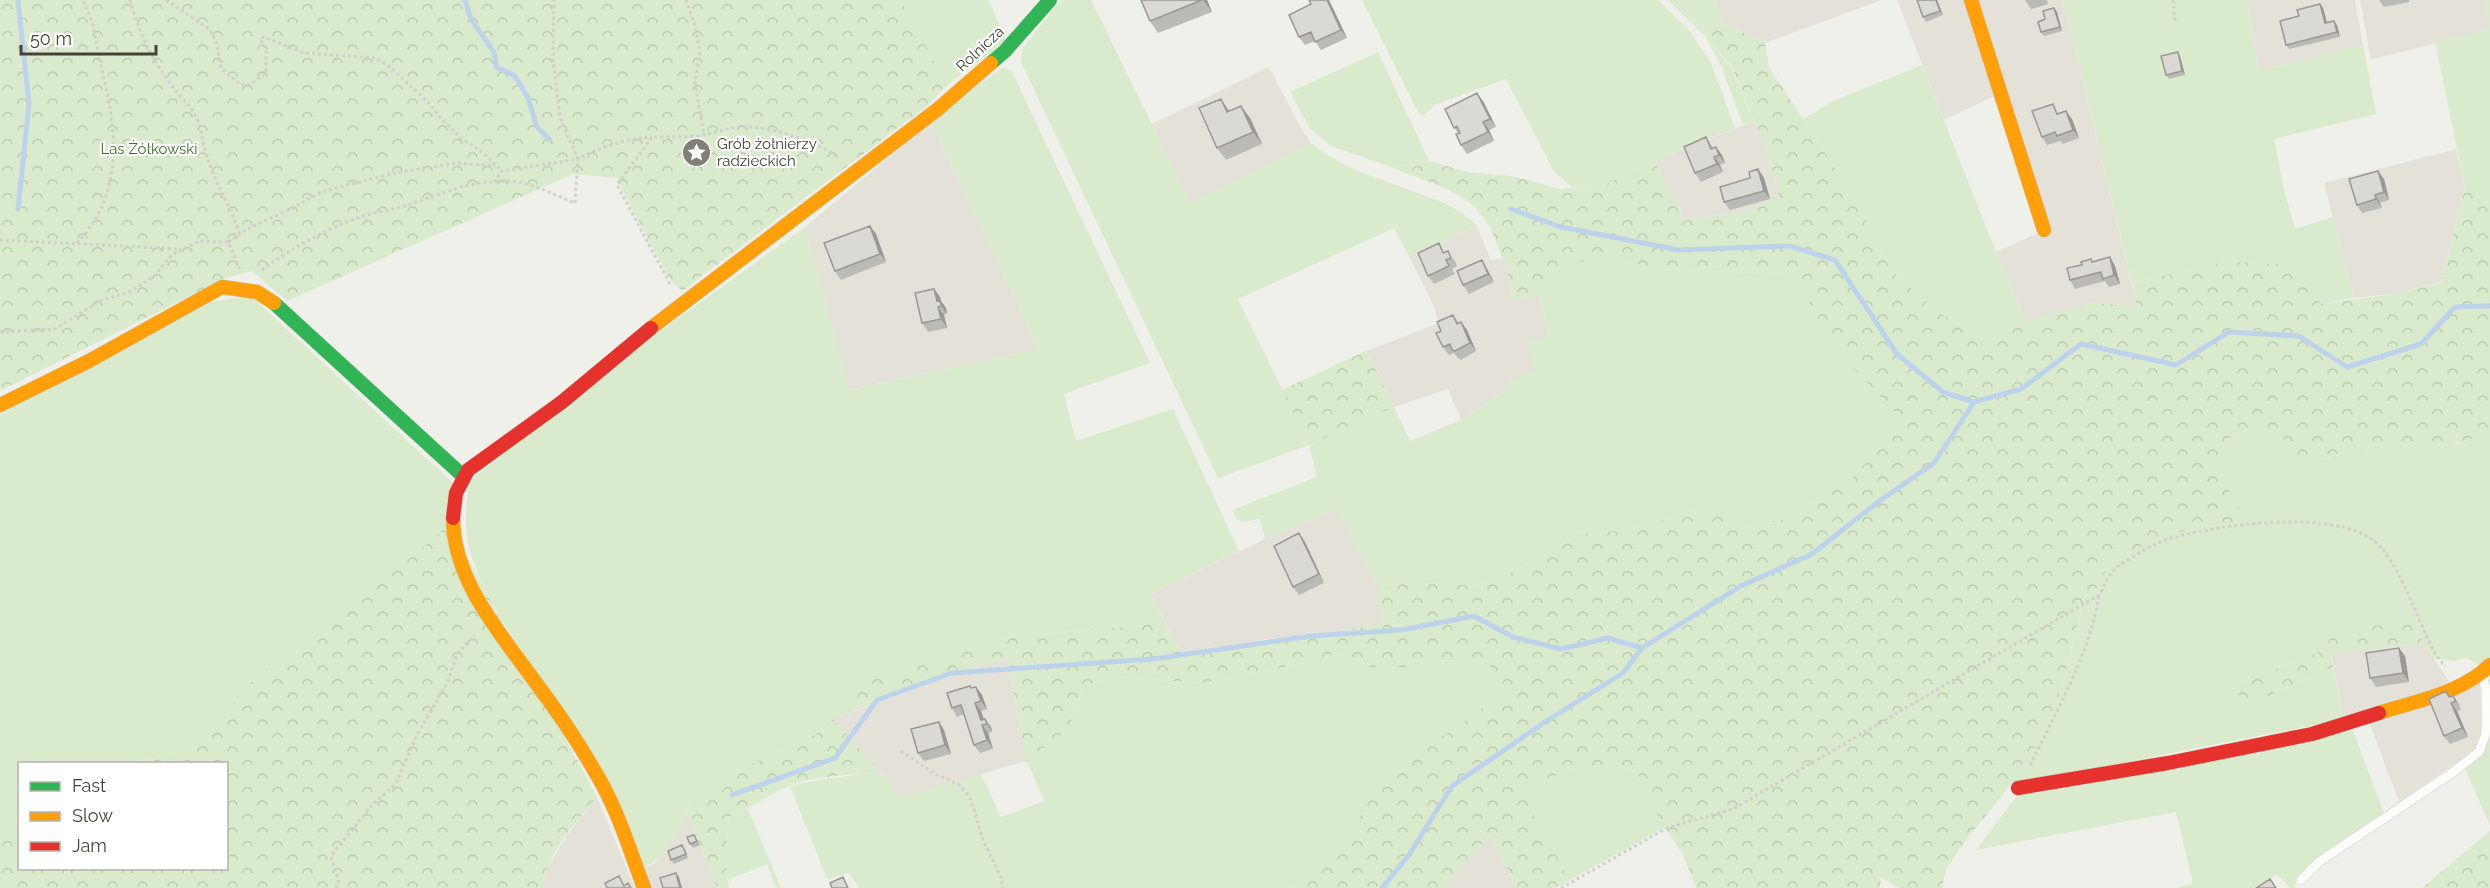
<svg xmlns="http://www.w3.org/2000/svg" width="2490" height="888" font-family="Raleway,sans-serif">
	<defs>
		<pattern id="forest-crowns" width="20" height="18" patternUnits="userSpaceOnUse" patternTransform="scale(1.5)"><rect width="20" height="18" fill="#daeacc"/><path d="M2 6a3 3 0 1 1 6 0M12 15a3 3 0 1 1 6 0" fill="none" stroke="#bccab0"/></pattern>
	</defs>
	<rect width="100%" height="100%" fill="#f0f0eb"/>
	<path fill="#e4e2d8" d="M 1714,0 L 1882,0 L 1765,43 L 1724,24 Z
		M 1897,0 L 2063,0 L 2137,306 L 2092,303 L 2053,313 L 2027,323 L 1996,252 L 2040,232 L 1997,95 L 1944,120 Z
		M 2248,0 L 2355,0 L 2363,45 L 2259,71 Z
		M 2360,0 L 2484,0 L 2490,29 L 2371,60 Z
		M 1269,67 L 1301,128 L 1311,143 L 1190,203 L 1152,124 Z
		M 1754,121 L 1764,144 L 1779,194 L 1750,210 L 1683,221 L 1679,207 L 1654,161 Z
		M 931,122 L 1039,349 L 849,390 L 805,227 Z
		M 2456,149 L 2465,188 L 2441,282 L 2394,294 L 2354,298 L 2324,183 Z
		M 1477,226 L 1491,260 L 1505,258 L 1513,301 L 1539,295 L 1549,337 L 1537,370 L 1509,383 L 1506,390 L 1461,420 L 1448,389 L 1394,407 L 1366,351 L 1439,323 L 1432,302 L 1409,256 Z
		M 1337,509 L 1377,585 L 1382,624 L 1183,656 L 1150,594 L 1265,539 Z
		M 2423,643 L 2451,684 L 2344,719 L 2331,654 Z
		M 1007,656 L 1027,761 L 902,797 L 833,719 Z
		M 2480,684 L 2482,735 L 2475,750 L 2399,802 L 2369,722 Z
		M 597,797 L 635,888 L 544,888 L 545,872 L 567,835 Z
		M 687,813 L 717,888 L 652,888 L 643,868 L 654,864 Z
		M 1489,836 L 1518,888 L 1443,888 Z"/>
	<path fill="#daeacc" d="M 901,0 L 989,0 L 1006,41 L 947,85 Z
		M 1061,0 L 1091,0 L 1190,202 L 1311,143 C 1343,169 1383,180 1421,194 C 1442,202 1462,209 1477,226 L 1409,256 L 1394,228 L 1238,299 L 1309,445 L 1394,407 L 1410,441 L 1461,420 L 1506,390 L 1509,383 L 1536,370 L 1527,343 L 1549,336 L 1539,295 L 1545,273 L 1554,266 L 1573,261 L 1603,258 L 1668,270 L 1793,274 L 1836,350 L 1905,422 L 1849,481 L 1784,519 L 1746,527 L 1714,509 L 1696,509 L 1661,521 L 1615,531 L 1580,534 L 1504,577 L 1472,586 L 1449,583 L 1377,585 L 1337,509 L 1265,539 L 1260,519 L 1242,522 L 1237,519 L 1232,510 L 1317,477 L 1309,445 L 1218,478 L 1021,62 L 1022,49 Z
		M 1362,0 L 1658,0 L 1688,29 L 1711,63 L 1735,128 L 1654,161 L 1606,184 L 1572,187 L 1553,170 L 1506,79 L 1434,105 L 1423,116 L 1418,112 Z
		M 1668,0 L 1714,0 L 1724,24 L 1705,36 L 1731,67 L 1754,121 L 1743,125 L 1721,66 L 1705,36 Z
		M 2063,0 L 2248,0 L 2259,71 L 2363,45 L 2376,114 L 2274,139 L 2284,189 L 2295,229 L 2333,217 L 2354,298 L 2321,304 L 2302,279 L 2278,264 L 2228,261 L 2132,283 Z
		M 2484,0 L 2490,0 L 2490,203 L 2465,188 L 2435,42 L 2489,29 Z
		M 1378,52 L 1429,161 L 1393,168 L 1331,146 L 1311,130 L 1290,92 Z
		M 1922,65 L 1996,252 L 2027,323 L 1982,338 L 1936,311 L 1892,271 L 1851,193 L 1803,119 L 1833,101 Z
		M 1003,67 L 1012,72 L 1150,363 L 1064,394 L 1076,441 L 1173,409 L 1239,551 L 1150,594 L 1165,623 L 1008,637 L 848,688 L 862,708 L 833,719 L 817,734 L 743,768 L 720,794 L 702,794 L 691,800 C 684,823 666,859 643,868 L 482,584 C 465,545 462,523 470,481 L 607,370 L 805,227 L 850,390 L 1039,349 L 931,122 Z
		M 252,297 L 453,483 L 449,523 L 435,538 L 245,687 L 195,748 L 133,763 L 20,764 L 19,818 L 7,821 L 0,827 L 0,412 L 203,302 Z
		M 2256,426 L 2288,441 L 2314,462 C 2340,453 2369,445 2397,444 C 2430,442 2463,452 2490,426 L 2490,659 L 2480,665 L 2466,658 L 2454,661 L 2433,658 L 2423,643 L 2413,620 L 2327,649 L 2235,685 L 2249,705 L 2333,667 L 2344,719 L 2010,785 L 2024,768 L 2036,747 L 2063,683 L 2084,599 L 2097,588 L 2103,575 L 2116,559 L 2168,534 L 2246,521 L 2220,474 L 2225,441 Z
		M 1339,653 L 1369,667 L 1425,668 L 1450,657 L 1479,657 L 1505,680 L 1498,697 L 1422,751 L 1373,795 L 1337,854 L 1304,882 L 1288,888 L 859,888 L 849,873 L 827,879 L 790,786 C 820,778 849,777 879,771 L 902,797 L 981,774 L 1001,817 L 1044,801 L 1027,761 L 1069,729 L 1083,686 L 1118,677 L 1202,683 L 1274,670 Z
		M 2352,728 L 2384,813 C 2359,830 2304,860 2294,888 L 2290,888 L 2277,874 L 2253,888 L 2178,888 L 2193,883 L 2176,812 L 1976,850 L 2020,792 Z
		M 2490,732 L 2490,825 L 2465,769 L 2485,751 Z
		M 1616,764 L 1637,774 L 1665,827 L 1570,880 L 1520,791 L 1568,770 Z
		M 748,809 L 781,888 L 776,888 L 767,864 L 728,880 L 725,860 L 729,817 Z"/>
	<path fill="url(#forest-crowns)" d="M 0,0 L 901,0 L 947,85 L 927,106 L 682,291 L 668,276 L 622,190 L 618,178 L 573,174 L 287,301 L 252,271 L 226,278 L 0,391 Z
		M 1724,24 L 1765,43 L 1769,67 L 1851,193 L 1892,271 L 1936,311 L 1982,338 L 2053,313 L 2092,303 L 2137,306 L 2132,283 L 2228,261 L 2278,264 L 2302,279 L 2321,304 L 2394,294 L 2441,283 L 2465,188 L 2490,203 L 2490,426 L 2479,437 L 2440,446 L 2397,444 L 2340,453 L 2314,462 L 2292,458 L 2287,441 L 2256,426 L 2226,440 L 2220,474 L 2246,521 L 2168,534 L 2116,559 L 2103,575 L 2097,588 L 2084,599 L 2063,683 L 2049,724 L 2024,768 L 1959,849 L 1946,870 L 1942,888 L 1899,888 L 1881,877 L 1880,888 L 1697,888 L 1682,853 L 1662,823 L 1637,774 L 1616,764 L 1568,770 L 1521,791 L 1570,880 L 1555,888 L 1518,888 L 1489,836 L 1443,888 L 1288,888 L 1304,882 L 1337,854 L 1373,795 L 1422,751 L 1498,697 L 1504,680 L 1479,657 L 1450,657 L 1425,668 L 1369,667 L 1339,653 L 1274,670 L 1202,683 L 1118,677 L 1083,686 L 1069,729 L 1027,761 L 1007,656 L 862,708 L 847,687 L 1008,637 L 1165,623 L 1183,656 L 1382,624 L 1377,585 L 1449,583 L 1472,586 L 1504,577 L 1580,534 L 1615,531 L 1661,521 L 1696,509 L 1714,509 L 1746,527 L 1784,519 L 1849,481 L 1905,422 L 1836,350 L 1793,274 L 1668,270 L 1603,258 L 1554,266 L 1545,273 L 1539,295 L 1513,301 L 1505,258 L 1502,258 C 1483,193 1450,191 1393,168 L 1429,161 L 1467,172 L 1513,176 L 1560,189 L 1606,184 L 1654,161 L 1679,207 L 1683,221 L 1750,210 L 1779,194 L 1764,144 L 1732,67 L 1705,36 Z
		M 1366,351 L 1394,407 L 1309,445 L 1282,390 Z
		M 449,523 L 597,797 C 576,823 545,854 544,888 L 0,888 L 0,827 L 7,821 L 19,818 L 20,868 L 226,868 L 226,764 L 133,763 L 195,748 L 245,687 L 435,538 Z
		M 2413,620 L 2423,643 L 2331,654 L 2333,667 L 2249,705 L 2239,696 L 2235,685 L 2327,649 L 2330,633 Z
		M 833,719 L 879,771 C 850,776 819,775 791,785 C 770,793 751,809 729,817 L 725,860 L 729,888 L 717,888 L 687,813 L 691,800 L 702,794 L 720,793 L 743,768 L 817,734 Z
		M 2490,831 L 2490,888 L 2422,888 Z"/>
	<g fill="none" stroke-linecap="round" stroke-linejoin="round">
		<path stroke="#bdd3ec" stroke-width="5" d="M 18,0 L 29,104 L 18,209
			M 465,0 L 471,19 L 494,52 L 496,67 L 515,76 L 528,98 L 537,127 L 549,139
			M 1511,209 L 1561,227 L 1679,250 L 1790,246 L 1835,260 L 1897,354 L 1943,392 L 1974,402
			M 732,795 L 835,758 L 877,700 L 952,673 L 1153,659 L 1311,636 L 1401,630 L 1474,616 L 1513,637 L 1561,649 L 1608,638 L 1642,648
			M 1382,888 L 1409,855 L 1452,786 L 1545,722 L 1623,673 L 1642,648 L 1741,586 L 1812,554 L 1878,502 L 1934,463 L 1974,402 L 2021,389 L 2081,344 L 2176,365 L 2229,332 L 2299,336 L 2347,367 L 2421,344 L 2455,307 L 2490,306"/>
		<defs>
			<path id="lane" d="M 2301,880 L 2319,862 L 2452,773 L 2479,752 L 2486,733 L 2486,689 L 2482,676"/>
			<path id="fast" d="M 991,63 L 1005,51 L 1050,0
				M 274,303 L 463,476"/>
			<path id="slow" d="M 1971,0 L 2044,230
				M 651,328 L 938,109 L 991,63
				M 0,405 L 89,361 L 222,287 L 257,292 L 274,303
				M 453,518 C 453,581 501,634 536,683 C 557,711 577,740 594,770 C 617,807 629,848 644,888
				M 2379,713 C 2416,701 2462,693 2490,665"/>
			<path id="jam" d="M 453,518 L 456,493 L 468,470 L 562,402 L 651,328
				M 2018,788 L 2168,763 L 2312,734 L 2379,713"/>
		</defs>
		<use href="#lane" stroke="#cecdc8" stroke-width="10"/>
		<use href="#fast" stroke="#cecdc2" stroke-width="15"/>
		<use href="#slow" stroke="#cecdc2" stroke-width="15"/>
		<use href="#jam" stroke="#cecdc2" stroke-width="15"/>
		<path stroke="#d1cfcb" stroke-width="3" stroke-dasharray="3 3" stroke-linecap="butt" d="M 130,0 C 141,38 151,58 175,90 C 181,98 190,105 195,115 C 204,132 201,138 206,154 C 215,182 230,206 240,234
			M 166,0 L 209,29 L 217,43 L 221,68 L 241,85 L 250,85 L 266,73 L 266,48 L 260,39 L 264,37 L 304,53 L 376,58 L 390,67 L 429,103 L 439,116 L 462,139 L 480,150 L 502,171
			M 686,0 L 695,25 L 700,52 L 695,84 L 704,135
			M 2173,0 L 2175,22
			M 494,182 L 502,171 L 578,159 L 560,118 L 553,58 L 554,0
			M 0,240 L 181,249
			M 228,242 L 249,228 L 289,210 L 321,192 L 394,173 L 458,163 L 495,166
			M 77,243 C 127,191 116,125 100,62 C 97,50 96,37 93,26 C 91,17 86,8 83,0
			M 262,270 C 292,248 327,228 363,216 C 378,211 393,210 408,205 C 443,194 476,177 515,182 C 536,184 556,196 575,203 L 578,159 C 597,148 629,138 652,137
			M 670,284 L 617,185 L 652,137 C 669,136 686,138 703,135 C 715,133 726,128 739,127 C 772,126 812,140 839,157
			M 0,332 L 55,329 L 102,300 L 130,292 L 153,277 L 173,254 L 200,241 L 228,242 L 240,269
			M 901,751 L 935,774 L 958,784 L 965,791 L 971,800 L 983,840 L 1001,877 L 1003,888
			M 2030,765 C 2055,714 2091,651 2099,595
			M 336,888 L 339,883 L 331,856 L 374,803 L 395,785 L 416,737 L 448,681 L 457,654 L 475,635
			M 1561,888 L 1667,828 L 1733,809 L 2099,595 C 2104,587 2109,573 2116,568 C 2128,559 2155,543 2168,539 C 2216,525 2333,508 2374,541 C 2394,556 2414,608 2425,632 C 2431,645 2435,658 2446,666"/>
		<use href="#lane" stroke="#fdfdfc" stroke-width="9"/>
		<use href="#fast" stroke="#30b455" stroke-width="14"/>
		<use href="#slow" stroke="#ff9f0a" stroke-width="14"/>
		<use href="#jam" stroke="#e5322d" stroke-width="14"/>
	</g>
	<path fill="#bbbbb5" d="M 1141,0 L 1207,0 L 1212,12 L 1158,33 L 1150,21 Z
		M 1329,0 L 1347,38 L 1321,50 L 1315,41 L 1305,45 L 1299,37 L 1311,4 Z
		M 1917,0 L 1937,0 L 1943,15 L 1926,22 L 1923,17 Z
		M 2025,0 L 2047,0 L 2048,4 L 2031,9 Z
		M 2379,0 L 2409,0 L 2410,2 L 2384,7 Z
		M 2320,4 L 2323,8 L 2327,22 L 2334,21 L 2337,25 L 2340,37 L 2289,49 L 2286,45 L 2299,16 Z
		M 2054,8 L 2057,12 L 2062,31 L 2044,36 L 2041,32 L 2045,19 Z
		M 2180,56 L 2185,75 L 2169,79 L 2166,75 Z
		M 1483,101 L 1496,127 L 1489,130 L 1494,141 L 1467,154 L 1461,145 L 1458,133 L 1454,128 Z
		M 1229,111 L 1250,118 L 1262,144 L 1226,160 L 1217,148 Z
		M 2059,113 L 2072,119 L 2079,138 L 2063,144 L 2060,141 L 2047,145 L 2042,137 Z
		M 1706,137 L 1713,148 L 1722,155 L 1725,163 L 1720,165 L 1723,172 L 1701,182 L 1695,173 Z
		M 1758,169 L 1764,178 L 1770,199 L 1730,210 L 1724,202 L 1750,178 Z
		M 2384,179 L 2389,200 L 2380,203 L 2382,208 L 2362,213 L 2357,205 Z
		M 870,226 L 876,234 L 886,262 L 841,280 L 835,271 Z
		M 1445,252 L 1454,259 L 1457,266 L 1452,269 L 1455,274 L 1434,284 L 1428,276 Z
		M 2110,257 L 2115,266 L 2120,284 L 2109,287 L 2105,281 L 2075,289 L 2070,280 L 2093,262 Z
		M 1482,260 L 1487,269 L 1494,282 L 1469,294 L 1463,285 Z
		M 934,289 L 940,297 L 941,301 L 946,308 L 947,314 L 944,315 L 947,328 L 928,332 L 922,323 Z
		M 1453,315 L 1459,323 L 1461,322 L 1467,330 L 1476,351 L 1461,360 L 1458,358 L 1454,353 L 1449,355 L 1443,347 L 1441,331 Z
		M 1305,542 L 1324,583 L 1299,595 L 1293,587 Z
		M 2405,656 L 2409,682 L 2376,687 L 2370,678 Z
		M 970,686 L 971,688 L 976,687 L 982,695 L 987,709 L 981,711 L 984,719 L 991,727 L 992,732 L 988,733 L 993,749 L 980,753 L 974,745 L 964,714 L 957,717 L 952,708 Z
		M 2453,696 L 2459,704 L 2461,710 L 2457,711 L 2468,737 L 2450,744 L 2444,736 L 2450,697 Z
		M 944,730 L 951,754 L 924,761 L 918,753 Z
		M 697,839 L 700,845 L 693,848 L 690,844 Z
		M 682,845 L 685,849 L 688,858 L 674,864 L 671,860 Z"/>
	<path fill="#999894" d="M 1203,0 L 1207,0 L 1212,12 Z
		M 1327,0 L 1329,0 L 1347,38 L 1341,30 Z
		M 1936,0 L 1937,0 L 1943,15 L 1940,11 Z
		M 2320,4 L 2323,8 L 2328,27 L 2325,23 Z
		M 2054,8 L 2057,12 L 2062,31 L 2060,27 Z
		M 2334,21 L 2337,25 L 2340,37 L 2337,32 Z
		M 2178,52 L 2180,56 L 2185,75 L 2182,71 Z
		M 1477,93 L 1483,101 L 1496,127 L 1490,119 Z
		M 1221,99 L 1229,111 L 1227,112 Z
		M 1241,106 L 1250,118 L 1262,144 L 1253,132 Z
		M 2066,111 L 2072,119 L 2079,138 L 2073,130 Z
		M 1483,122 L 1489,130 L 1494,141 L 1488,132 Z
		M 1716,147 L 1722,155 L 1725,163 L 1719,155 Z
		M 1714,157 L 1720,165 L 1723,172 L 1717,164 Z
		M 1758,169 L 1764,178 L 1770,199 L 1764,191 Z
		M 2378,171 L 2384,179 L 2389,200 L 2384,192 Z
		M 2375,195 L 2380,203 L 2382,208 L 2376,199 Z
		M 870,226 L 876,234 L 886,262 L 880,254 Z
		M 2110,257 L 2115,266 L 2120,284 L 2114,275 Z
		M 1482,260 L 1487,269 L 1494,282 L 1488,274 Z
		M 934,289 L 940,297 L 941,301 L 946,308 L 947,314 L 937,301 Z
		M 938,307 L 944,315 L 947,328 L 941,319 Z
		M 1461,322 L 1467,330 L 1476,351 L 1470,343 Z
		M 1299,533 L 1305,542 L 1324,583 L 1319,574 Z
		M 2399,648 L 2405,656 L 2409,682 L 2403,673 Z
		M 976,687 L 982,695 L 987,709 L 981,701 Z
		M 975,703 L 981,711 L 985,724 L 981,720 Z
		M 2451,703 L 2457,711 L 2468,737 L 2462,728 Z
		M 985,719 L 991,727 L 992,732 L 987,724 Z
		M 939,722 L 944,730 L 951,754 L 945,745 Z
		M 982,725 L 988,733 L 993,749 L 987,740 Z
		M 676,873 L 679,877 L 682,888 L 680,888 Z"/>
	<path fill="#dad9d3" stroke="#999894" stroke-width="1.5" d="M 1141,0 L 1202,0 L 1150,21 Z
		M 1309,0 L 1327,0 L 1341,30 L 1315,42 L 1311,32 L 1299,37 L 1289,15 L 1311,4 Z
		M 1917,0 L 1936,0 L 1940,11 L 1923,17 Z
		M 2320,4 L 2325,23 L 2334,21 L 2337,32 L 2286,45 L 2280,21 L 2299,16 L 2297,10 Z
		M 2054,8 L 2060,27 L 2041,32 L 2038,22 L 2045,19 L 2043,11 Z
		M 2178,52 L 2182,71 L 2166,75 L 2161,56 Z
		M 1477,93 L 1490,119 L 1483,122 L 1488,132 L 1461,145 L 1456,134 L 1460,133 L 1457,126 L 1454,128 L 1445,109 Z
		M 1221,99 L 1227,112 L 1241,106 L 1253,132 L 1217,148 L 1199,108 Z
		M 2053,104 L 2057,114 L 2066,111 L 2073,130 L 2057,136 L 2055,132 L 2042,137 L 2032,111 Z
		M 1706,137 L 1711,149 L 1716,147 L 1719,155 L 1714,157 L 1717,164 L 1695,173 L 1684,147 Z
		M 1758,169 L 1764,191 L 1724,202 L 1720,187 L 1750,178 L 1749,172 Z
		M 2378,171 L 2384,192 L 2375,195 L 2376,199 L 2357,205 L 2349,179 Z
		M 870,226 L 880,254 L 835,271 L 824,243 Z
		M 1439,243 L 1443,253 L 1448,251 L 1451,258 L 1446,260 L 1449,266 L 1428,276 L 1418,253 Z
		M 2110,257 L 2114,275 L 2103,279 L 2101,272 L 2070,280 L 2067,268 L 2082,265 L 2081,262 L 2091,259 L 2092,262 Z
		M 1482,260 L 1488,274 L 1463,285 L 1457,271 Z
		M 934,289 L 937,301 L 940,300 L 941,306 L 938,307 L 941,319 L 922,323 L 915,293 Z
		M 1453,315 L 1457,324 L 1461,322 L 1470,343 L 1455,351 L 1452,350 L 1450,344 L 1443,347 L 1436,333 L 1441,331 L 1437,322 Z
		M 1299,533 L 1319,574 L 1293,587 L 1274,546 Z
		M 2399,648 L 2403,673 L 2370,678 L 2366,653 Z
		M 970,686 L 971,688 L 976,687 L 981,701 L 975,703 L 981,720 L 985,719 L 987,724 L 982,725 L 987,740 L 974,745 L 961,705 L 952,708 L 947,693 Z
		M 2446,691 L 2449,697 L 2453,696 L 2456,701 L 2451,703 L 2462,728 L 2444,736 L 2429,699 Z
		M 939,722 L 945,745 L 918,753 L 911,729 Z
		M 694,835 L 697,841 L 690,844 L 687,837 Z
		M 682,845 L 686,854 L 671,860 L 668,851 Z
		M 676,873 L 680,888 L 663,888 L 660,878 Z
		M 619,876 L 624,886 L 628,883 L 631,888 L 607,888 L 605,883 Z
		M 843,877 L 848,888 L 832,888 L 830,883 Z
		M 2270,879 L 2276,888 L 2256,888 Z"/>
	<defs>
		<symbol id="sight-disc" viewBox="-11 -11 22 22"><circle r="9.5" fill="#827f76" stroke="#fff"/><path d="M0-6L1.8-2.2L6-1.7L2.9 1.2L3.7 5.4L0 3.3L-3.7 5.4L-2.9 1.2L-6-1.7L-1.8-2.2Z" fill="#fff"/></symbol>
	</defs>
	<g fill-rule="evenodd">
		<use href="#sight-disc" x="680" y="136" width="33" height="33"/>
	</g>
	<g text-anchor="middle" stroke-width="4.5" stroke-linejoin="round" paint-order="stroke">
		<g font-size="15" fill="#464237" stroke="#fff">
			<text transform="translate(980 49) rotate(-43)" y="5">Rolnicza</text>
		</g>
		<g font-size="15" fill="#464237" stroke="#fff" text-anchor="start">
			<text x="717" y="149">Grób żołnierzy<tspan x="717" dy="17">radzieckich</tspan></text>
		</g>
		<g font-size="15" fill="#3e752d" stroke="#fff">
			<text x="149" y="154">Las Żółkowski</text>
		</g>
	</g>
	<rect x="18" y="762" width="210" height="108" fill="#ffffff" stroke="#b5b3af" stroke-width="1.5"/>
	<rect x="30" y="782" width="30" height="9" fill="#30b455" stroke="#b5b3af" stroke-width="1.5"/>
	<text x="72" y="792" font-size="18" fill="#464237">Fast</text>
	<rect x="30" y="812" width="30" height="9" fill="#ff9f0a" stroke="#b5b3af" stroke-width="1.5"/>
	<text x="72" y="822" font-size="18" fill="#464237">Slow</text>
	<rect x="30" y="842" width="30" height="9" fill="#e5322d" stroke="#b5b3af" stroke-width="1.5"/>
	<text x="72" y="852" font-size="18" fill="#464237">Jam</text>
	<path d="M21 45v9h135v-9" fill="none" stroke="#464237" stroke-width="3"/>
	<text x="30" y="45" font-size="18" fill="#464237" stroke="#ffffff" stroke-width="4.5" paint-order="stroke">50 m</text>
</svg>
